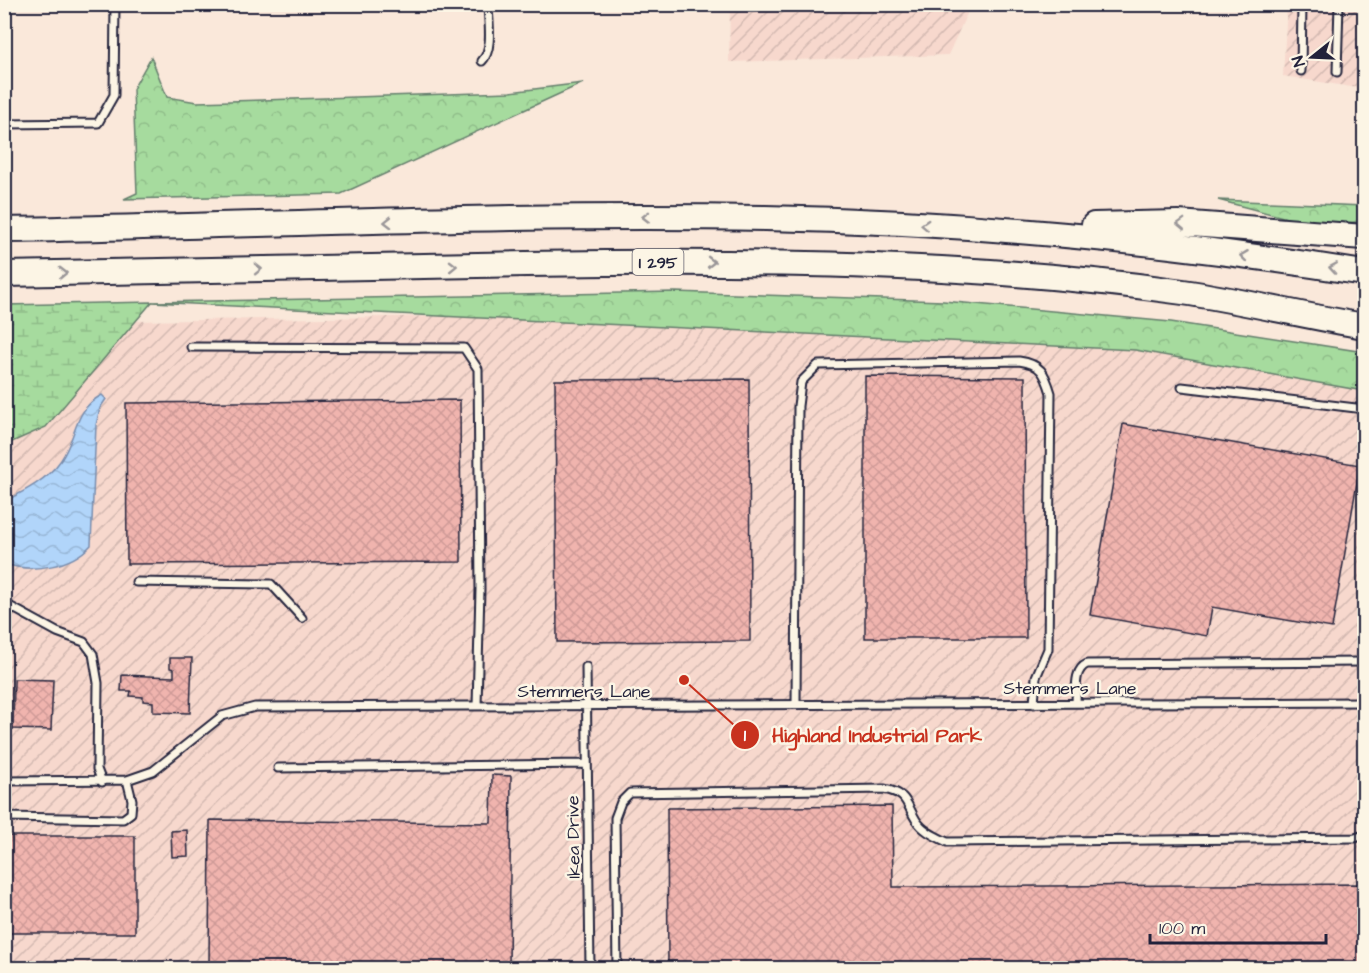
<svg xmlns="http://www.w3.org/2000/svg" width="1369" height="973" font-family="'Architects Daughter',sans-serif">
	<defs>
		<pattern id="industrial-furrows" width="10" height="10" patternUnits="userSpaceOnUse" patternTransform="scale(1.5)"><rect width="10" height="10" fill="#f7d8cd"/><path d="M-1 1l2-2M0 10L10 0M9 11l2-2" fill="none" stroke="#d3b9b1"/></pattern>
		<pattern id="forest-crowns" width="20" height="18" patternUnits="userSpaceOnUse" patternTransform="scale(1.5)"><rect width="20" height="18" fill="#a6db9e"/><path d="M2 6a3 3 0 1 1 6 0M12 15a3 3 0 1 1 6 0" fill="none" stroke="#8fbc89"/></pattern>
		<pattern id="wetland-marsh" width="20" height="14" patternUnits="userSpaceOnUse" patternTransform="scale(1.5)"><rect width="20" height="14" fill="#a6db9e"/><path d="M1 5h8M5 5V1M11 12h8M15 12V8" fill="none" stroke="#8fbc89"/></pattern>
		<pattern id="water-waves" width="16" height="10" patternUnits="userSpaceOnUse" patternTransform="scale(1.5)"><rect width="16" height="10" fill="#b1d5fa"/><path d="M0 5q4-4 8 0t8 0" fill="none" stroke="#98b7d7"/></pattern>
		<pattern id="building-cross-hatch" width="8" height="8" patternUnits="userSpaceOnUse" patternTransform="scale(1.5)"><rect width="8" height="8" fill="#f0b4ae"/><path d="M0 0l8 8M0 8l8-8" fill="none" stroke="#ce9a97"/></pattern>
	</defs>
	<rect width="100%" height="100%" fill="#fae8da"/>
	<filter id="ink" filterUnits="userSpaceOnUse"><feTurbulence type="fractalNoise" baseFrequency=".0167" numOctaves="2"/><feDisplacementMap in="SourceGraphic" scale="12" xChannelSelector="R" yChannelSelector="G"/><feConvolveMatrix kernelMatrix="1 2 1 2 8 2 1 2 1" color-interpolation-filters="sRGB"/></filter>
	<g filter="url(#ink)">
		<path fill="url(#industrial-furrows)" d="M 730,5 L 730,4 L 971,5 L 948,55 L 729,62 Z
			M 1287,5 L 1364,5 L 1364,89 L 1283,76 Z
			M 842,310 L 1135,350 L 1364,391 L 1364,968 L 5,968 L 4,323 Z"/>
		<path fill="url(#forest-crowns)" stroke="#647e6c" stroke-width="1.5" d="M 151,57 L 167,97 L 197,102 L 510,92 L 583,83 L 341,194 L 124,199 L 137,193 L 133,89 Z
			M 1218,200 L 1364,206 L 1364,222 L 1306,223 Z
			M 675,292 L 943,301 L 1171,322 L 1364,352 L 1364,391 L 1135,350 L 152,302 Z"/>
		<path fill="url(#wetland-marsh)" stroke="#647e6c" stroke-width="1.5" d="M 152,302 L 46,427 L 5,445 L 5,305 Z"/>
		<path fill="url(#water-waves)" stroke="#788dae" stroke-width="1.5" d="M 102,395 L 106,399 L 100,408 L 96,425 L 91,545 C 71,567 33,573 5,564 L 5,501 C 25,491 48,479 61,460 C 78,435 73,410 102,395 Z"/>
		<path fill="url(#building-cross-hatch)" stroke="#22223b" stroke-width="1.5" d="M 865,376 L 1025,377 L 1026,638 L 865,638 Z
			M 749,379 L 750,641 L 557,642 L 555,380 Z
			M 460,400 L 461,562 L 127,564 L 126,403 Z
			M 1123,424 L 1360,465 L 1332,628 L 1212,607 L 1207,636 L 1090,615 Z
			M 170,658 L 192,658 L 190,713 L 153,712 L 153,702 L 143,701 L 143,697 L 130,696 L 131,691 L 121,691 L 122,675 L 174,677 L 174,669 L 170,668 Z
			M 14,679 L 53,680 L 51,730 L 13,729 Z
			M 492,775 L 511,776 L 509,968 L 209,968 L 210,820 L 491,823 Z
			M 892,806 L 893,887 L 1364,884 L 1364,968 L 668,968 L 667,808 Z
			M 187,830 L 188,856 L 172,857 L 171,831 Z
			M 4,836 L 135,836 L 135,933 L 4,933 Z"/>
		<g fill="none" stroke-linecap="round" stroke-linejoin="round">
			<defs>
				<path id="service" d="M 482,61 C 494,49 488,20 488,4
					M 1301,71 L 1302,4
					M 1337,72 L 1339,4
					M 4,124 L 98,123 L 114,95 L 115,4
					M 191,347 L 464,348 L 478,369 L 480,589 L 477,706
					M 1182,387 L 1364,409
					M 136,582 L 271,584 L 302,618
					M 4,603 L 57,632 L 84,642 L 93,654 L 98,683 L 97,769 L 102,782
					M 586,667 L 590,968
					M 1076,703 C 1077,690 1073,670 1087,664 L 1364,662
					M 796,704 L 798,406 L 801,382 L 818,365 L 1019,361 C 1041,364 1045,373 1051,393 L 1048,649 L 1036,677 L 1034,704
					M 278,768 L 587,764
					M 4,781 L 127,780 L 153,771 L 222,716 L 255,707 L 1364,702
					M 4,817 L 123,819 L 131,813 L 132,800 L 127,780
					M 617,968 L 615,818 L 621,802 L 630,793 L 884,789 C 908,794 905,802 916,820 C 923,831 935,836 947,842 L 1355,838 L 1364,835"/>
				<path id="motorway" d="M 1094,225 L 1178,223 L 1364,237
					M 4,230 C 258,226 512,213 765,218 C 965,222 1166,241 1364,273
					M 4,274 C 178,271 352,267 526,264 C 745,261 965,261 1183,292 C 1244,301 1304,316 1364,326"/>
			</defs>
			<use href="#service" stroke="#22223b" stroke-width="11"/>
			<use href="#motorway" stroke="#22223b" stroke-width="28"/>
			<use href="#service" stroke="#fcf5e5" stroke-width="7"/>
			<use href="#motorway" stroke="#fcf5e5" stroke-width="24"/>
		</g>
		<defs><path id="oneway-chevron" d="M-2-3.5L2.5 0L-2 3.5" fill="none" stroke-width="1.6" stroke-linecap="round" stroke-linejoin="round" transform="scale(1.5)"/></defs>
		<g stroke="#9a9698">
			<use href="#oneway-chevron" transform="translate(646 217) rotate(180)"/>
			<use href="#oneway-chevron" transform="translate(388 222) rotate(179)"/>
			<use href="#oneway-chevron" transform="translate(1181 224) rotate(-178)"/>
			<use href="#oneway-chevron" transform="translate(925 225) rotate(-177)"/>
			<use href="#oneway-chevron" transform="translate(1244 256) rotate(-173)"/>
			<use href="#oneway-chevron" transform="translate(711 262)"/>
			<use href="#oneway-chevron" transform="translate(453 266) rotate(-1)"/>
			<use href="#oneway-chevron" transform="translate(1333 268) rotate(-171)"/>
			<use href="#oneway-chevron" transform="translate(258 269) rotate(-1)"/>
			<use href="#oneway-chevron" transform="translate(63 273) rotate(-1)"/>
		</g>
	</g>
	<g text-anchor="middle" stroke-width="5" stroke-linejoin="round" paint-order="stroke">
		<rect fill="#fcf5e5" stroke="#63616e" stroke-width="1.5" x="632.5" y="249" width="51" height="26" rx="4.5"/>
		<g font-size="16" font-weight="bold" fill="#22223b">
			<text x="658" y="268">I 295</text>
		</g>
		<g font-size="18" fill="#22223b" stroke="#fcf5e5">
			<text x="1070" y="694">Stemmers Lane</text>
			<text x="584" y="697">Stemmers Lane</text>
			<text transform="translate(573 837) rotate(-91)" y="6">Ikea Drive</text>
		</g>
	</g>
	<path fill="none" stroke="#c8321e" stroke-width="2" d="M684 680L745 735"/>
	<g fill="#c8321e" stroke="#fcf5e5" stroke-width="2">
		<circle cx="684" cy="680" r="6"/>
		<circle cx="745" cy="735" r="15"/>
	</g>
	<g font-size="18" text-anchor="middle" font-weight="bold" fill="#fff">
		<text x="745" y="741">1</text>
	</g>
	<g font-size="20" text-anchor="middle" font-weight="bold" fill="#c8321e" stroke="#fcf5e5" stroke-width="5" stroke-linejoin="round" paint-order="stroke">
		<text x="877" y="742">Highland Industrial Park</text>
	</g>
	<rect width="1369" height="973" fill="none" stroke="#fcf5e5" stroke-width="24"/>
	<rect x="12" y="12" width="1345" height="949" fill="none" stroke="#22223b" stroke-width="2" filter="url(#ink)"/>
	<g transform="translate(1312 57) rotate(252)" stroke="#fcf5e5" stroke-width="4.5" paint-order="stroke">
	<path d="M0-4.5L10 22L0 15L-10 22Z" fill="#22223b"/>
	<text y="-9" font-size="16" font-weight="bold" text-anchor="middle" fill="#22223b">N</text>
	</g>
	<path d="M1150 934v9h176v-9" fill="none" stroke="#22223b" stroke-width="3"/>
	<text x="1159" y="934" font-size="18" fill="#22223b" stroke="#fcf5e5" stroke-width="4.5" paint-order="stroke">100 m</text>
</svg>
